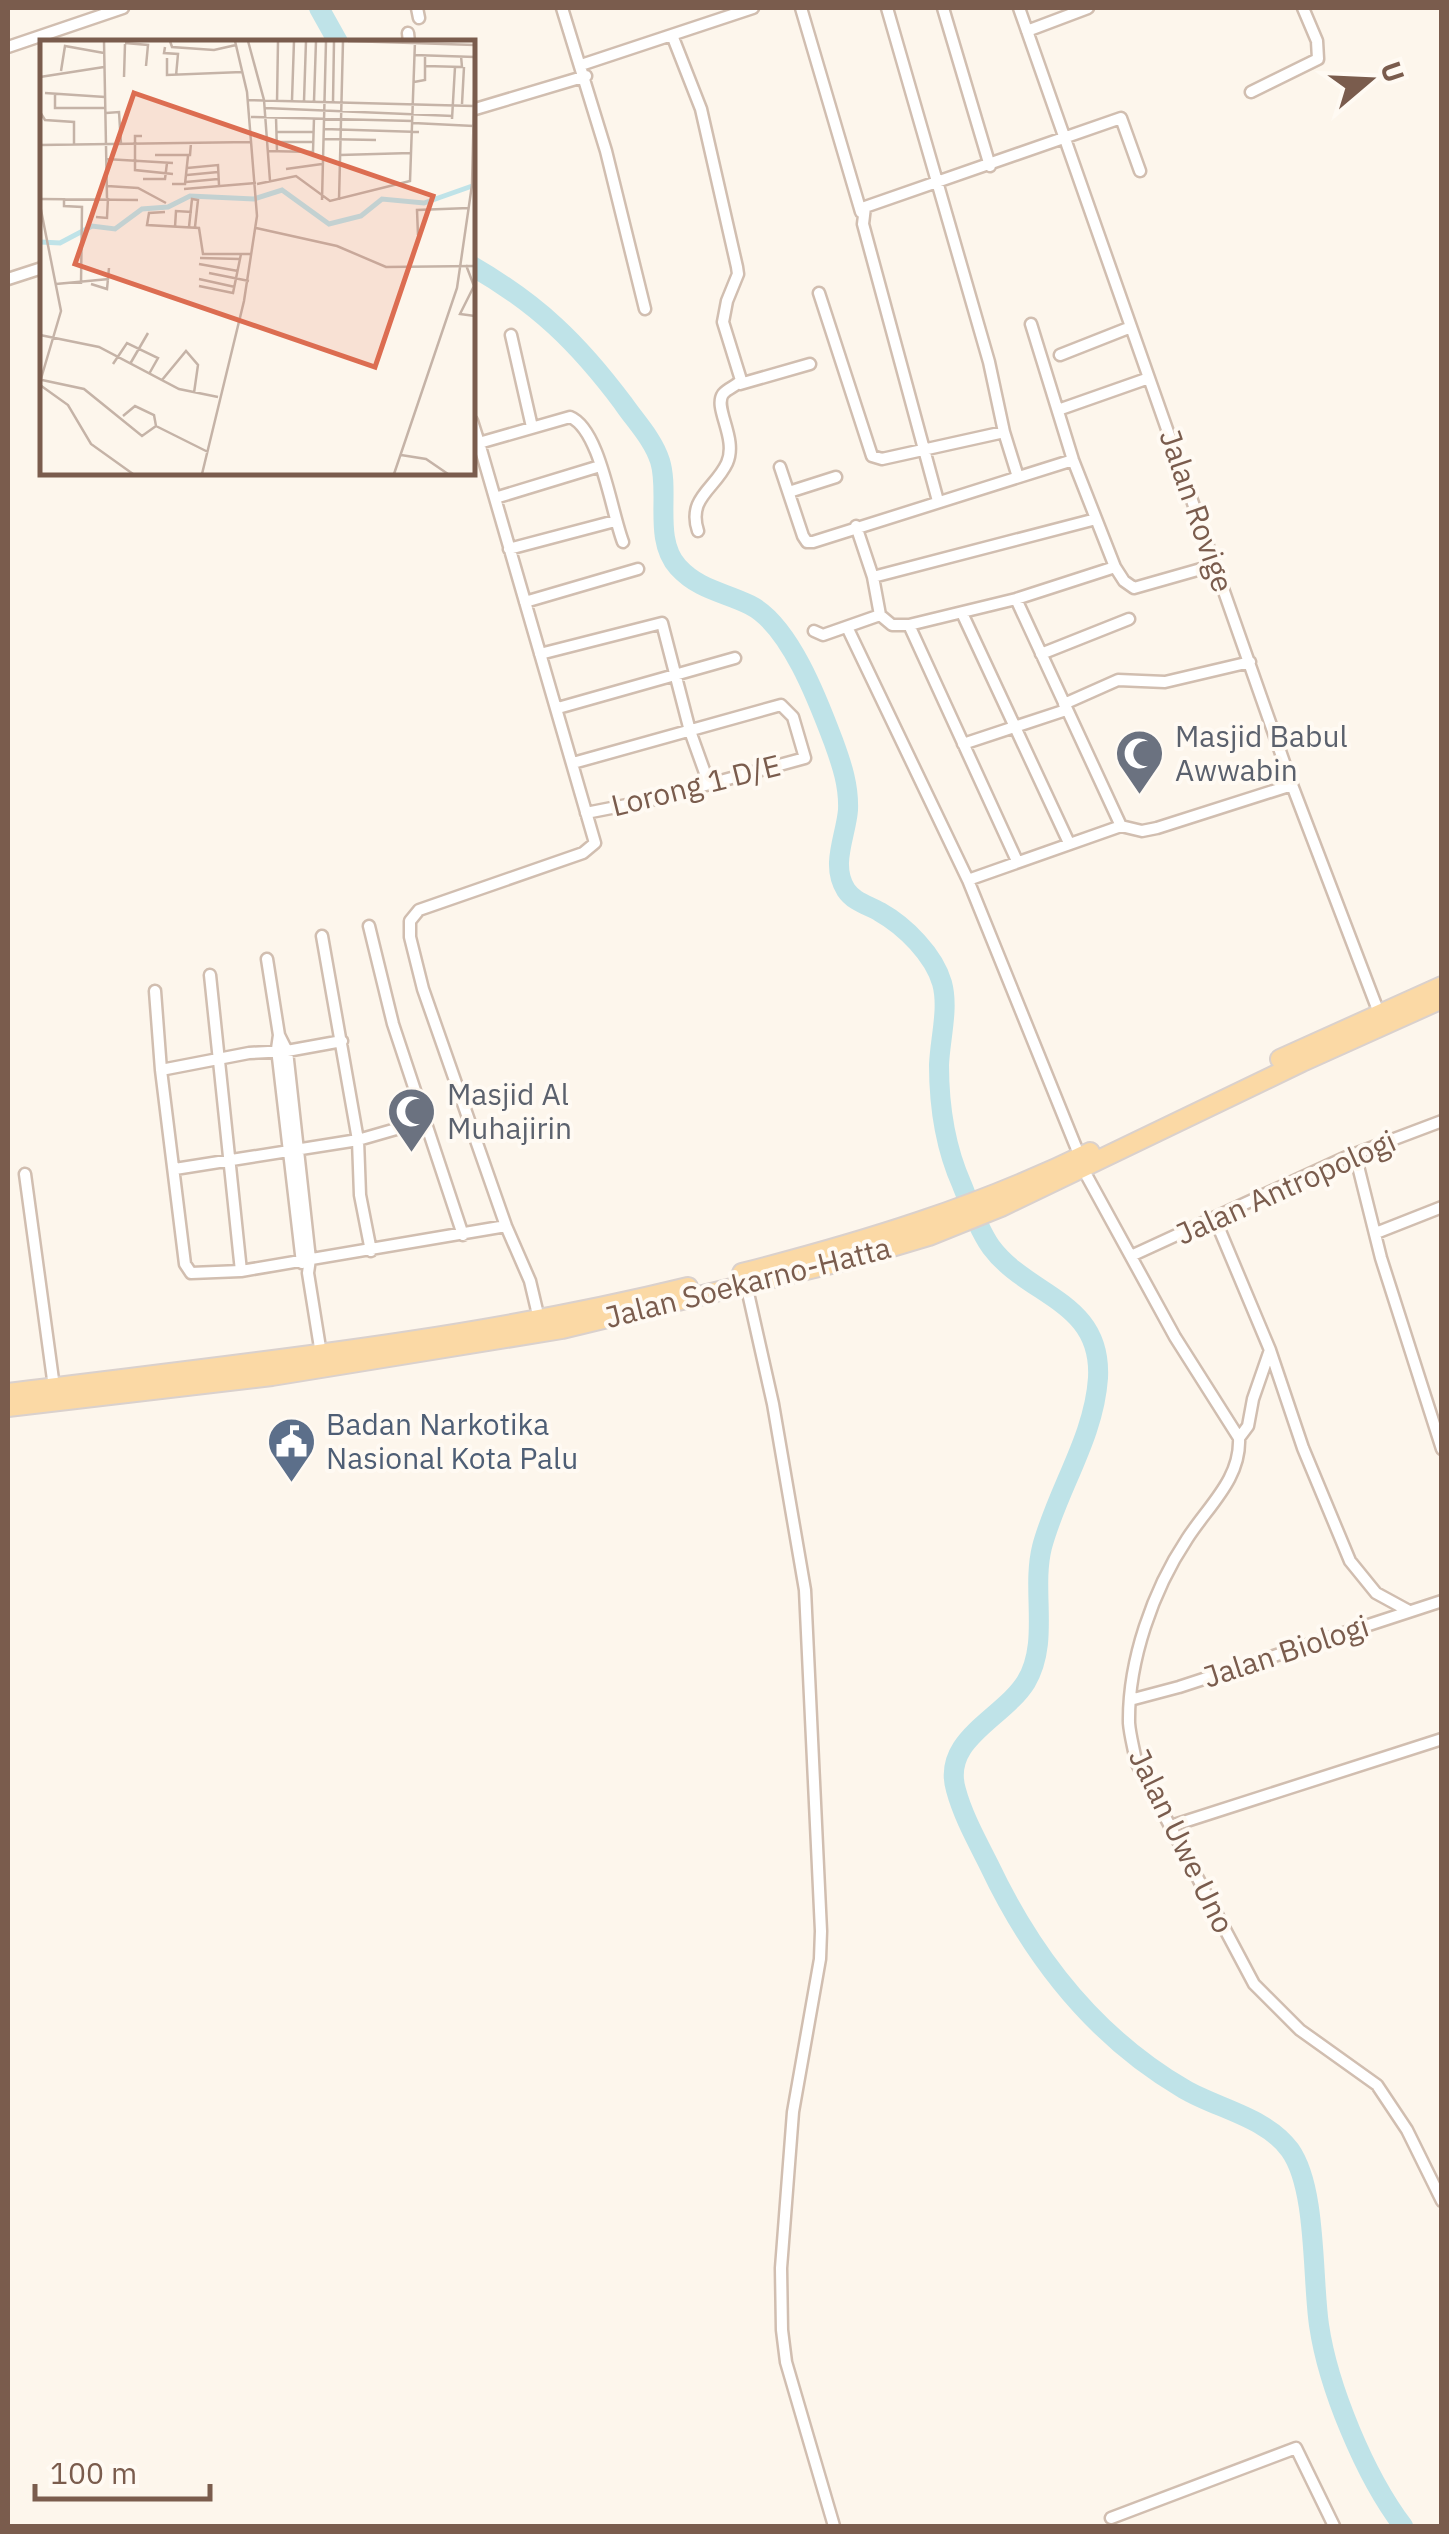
<svg xmlns="http://www.w3.org/2000/svg" width="1449" height="2534" font-family="'IBM Plex Sans',sans-serif">
	<rect width="100%" height="100%" fill="#fdf6ec"/>
	<g fill="none" stroke-linecap="round" stroke-linejoin="round">
		<path stroke="#bfe3e8" stroke-width="20" d="M 319,8 L 338,42
			M 472,266 C 538,304 578,343 623,403 C 636,422 653,439 660,461 C 670,493 653,539 678,567 C 699,590 724,592 750,605 C 790,625 819,703 834,743 C 842,765 849,786 848,810 C 846,836 830,865 846,890 C 854,902 868,905 880,912 C 905,926 934,955 942,983 C 949,1008 940,1039 939,1065 C 939,1107 945,1147 962,1185 C 970,1205 979,1230 991,1247 C 1028,1297 1102,1300 1098,1378 C 1094,1438 1057,1490 1042,1547 C 1031,1591 1050,1642 1026,1682 C 1003,1719 941,1739 956,1790 C 963,1816 977,1841 989,1865 C 1033,1958 1095,2037 1184,2089 C 1218,2109 1266,2117 1290,2150 C 1317,2188 1312,2277 1319,2325 C 1328,2387 1365,2476 1403,2526"/>
		<defs>
			<path id="street" d="M 417,8 L 419,18
				M 562,8 L 606,151 L 645,309
				M 801,8 L 861,212
				M 887,8 L 989,362 L 1004,432 L 1018,477
				M 943,8 L 990,166
				M 1019,8 L 1292,785 L 1379,1013
				M 1027,31 L 1088,8
				M 408,33 L 409,42
				M 672,35 L 701,109 L 737,267 L 738,274 L 727,301 L 723,322 L 741,380 C 737,386 728,388 723,394 C 713,408 738,438 727,463 C 715,489 687,498 698,531
				M 8,47 L 123,8
				M 581,65 L 753,8
				M 1251,92 L 1318,59 L 1317,41 L 1303,8
				M 472,110 L 586,76
				M 8,279 L 42,268
				M 819,293 L 872,456 L 882,459 L 1004,432
				M 1031,324 L 1073,460 L 1115,567 L 1124,581 L 1134,588 L 1215,565
				M 511,335 L 532,427
				M 1060,355 L 1131,327
				M 740,384 L 810,364
				M 1058,410 L 1149,378
				M 472,421 L 479,443
				M 780,467 L 803,536 L 807,542 L 813,542 L 1073,460
				M 789,492 L 836,477
				M 495,498 L 600,466
				M 938,501 L 863,224 L 865,207 L 1121,118 L 1140,171
				M 856,526 L 873,577 L 880,615 L 892,625 L 909,625 L 1016,599 L 1115,567
				M 509,549 L 615,521
				M 873,577 L 1096,519
				M 525,602 L 638,569
				M 962,613 L 1069,843
				M 909,625 L 1017,861
				M 847,627 L 968,880 L 1080,1157
				M 814,631 L 823,635 L 880,615
				M 540,654 L 662,623 L 690,731 L 709,784
				M 1041,654 L 1129,619
				M 1064,704 L 1118,680 L 1165,682 L 1250,662
				M 558,708 L 735,658
				M 963,744 L 1066,710
				M 573,763 L 781,705 L 793,717 L 805,758 L 647,801 L 586,813
				M 1121,826 L 1142,831 L 1157,828 L 1292,785
				M 968,880 L 1121,826 L 1016,599
				M 369,926 L 393,1024 L 463,1235
				M 322,936 L 358,1140 L 360,1195 L 371,1251
				M 267,959 L 279,1035 L 277,1049 L 302,1263
				M 210,975 L 241,1271
				M 155,991 L 161,1070 L 185,1264 L 191,1273 L 241,1271 L 506,1226
				M 279,1035 L 287,1051 L 310,1259 L 308,1273 L 321,1354
				M 161,1070 L 249,1053 L 287,1051 L 342,1041
				M 1355,1154 L 1381,1258 L 1442,1449
				M 175,1169 L 358,1140 L 424,1121
				M 1083,1169 L 1175,1337 L 1239,1438 C 1241,1479 1208,1506 1187,1539 C 1153,1590 1128,1661 1129,1723 C 1130,1736 1134,1749 1136,1762 L 1254,1984 L 1300,2030 L 1377,2085 L 1407,2130 L 1442,2201
				M 25,1174 L 54,1387
				M 1215,1219 L 1270,1350 L 1253,1399 L 1248,1426 L 1239,1438
				M 1376,1233 L 1442,1207
				M 1131,1256 L 1344,1158 L 1442,1121
				M 746,1284 L 773,1404 L 805,1590 L 821,1931 L 820,1959 L 793,2112 L 781,2268 L 782,2330 L 786,2362 L 834,2526
				M 539,1319 L 530,1281 L 506,1226 L 423,989 L 410,937 L 410,921 L 419,910 L 583,853 L 595,843 L 479,443 L 570,417 C 600,429 611,511 623,542
				M 1270,1350 L 1303,1448 L 1350,1561 L 1376,1593 L 1409,1611
				M 1130,1700 L 1179,1687 L 1442,1601
				M 1171,1826 L 1442,1739
				M 1111,2518 L 1296,2448 L 1334,2526"/>
			<path id="primary" d="M 1280,1059 L 1442,986
				M 742,1273 C 863,1242 978,1207 1090,1152
				M 8,1393 C 236,1364 464,1342 688,1287
				M 8,1407 L 272,1376 L 562,1329 L 852,1259 L 929,1236 L 1001,1207 L 1302,1062 L 1442,999"/>
		</defs>
		<use href="#street" stroke="#d1beb0" stroke-width="15"/>
		<use href="#primary" stroke="#dad1cd" stroke-width="22"/>
		<use href="#street" stroke="#fff" stroke-width="10"/>
		<use href="#primary" stroke="#fbd9a5" stroke-width="18"/>
	</g>
	<defs>
		<symbol id="mosque-pin" viewBox="-11 -11 22 30"><path d="M0 17L-7.5 6A9.5 9.5 0 1 1 7.5 6Z" fill="#6b7280" stroke="#fffaf3"/><path d="M3.5-4.9A6 6 0 1 0 3.5 4.9A5 5 0 1 1 3.5-4.9Z" fill="#fff"/></symbol>
		<symbol id="civic-pin" viewBox="-11 -11 22 30"><path d="M0 17L-7.5 6A9.5 9.5 0 1 1 7.5 6Z" fill="#5c6f8a" stroke="#fffaf3"/><path d="M-.6-6.5H3V-4.5H.6V-3L4-1V1h2V6H-6V1h2V-1L-.6-3ZM-1.2 2.5V6h2.4V2.5Z" fill="#fff"/></symbol>
	</defs>
	<g fill-rule="evenodd">
		<use href="#mosque-pin" x="1112" y="726" width="55" height="75"/>
		<use href="#mosque-pin" x="384" y="1084" width="55" height="75"/>
		<use href="#civic-pin" x="264" y="1414" width="55" height="75"/>
	</g>
	<g text-anchor="middle" stroke-width="8" stroke-linejoin="round" paint-order="stroke">
		<g font-size="30" fill="#7a5c4d" stroke="#fffaf3">
			<text transform="translate(1196 511) rotate(71)" y="10">Jalan Rovige</text>
			<text transform="translate(696 786) rotate(-14)" y="10">Lorong 1 D/E</text>
			<text transform="translate(1286 1188) rotate(-24)" y="10">Jalan Antropologi</text>
			<text transform="translate(748 1283) rotate(-14)" y="10">Jalan Soekarno-Hatta</text>
			<text transform="translate(1286 1652) rotate(-18)" y="10">Jalan Biologi</text>
			<text transform="translate(1181 1841) rotate(64)" y="10">Jalan Uwe Uno</text>
		</g>
		<g font-size="30" fill="#5b616d" stroke="#fffaf3" text-anchor="start">
			<text x="1175" y="747">Masjid Babul<tspan x="1175" dy="34">Awwabin</tspan></text>
			<text x="447" y="1105">Masjid Al<tspan x="447" dy="34">Muhajirin</tspan></text>
		</g>
		<g font-size="30" fill="#4e5e75" stroke="#fffaf3" text-anchor="start">
			<text x="326" y="1435">Badan Narkotika<tspan x="326" dy="34">Nasional Kota Palu</tspan></text>
		</g>
	</g>
	<g transform="translate(40 40)">
		<rect width="435" height="435" fill="#fdf6ec"/>
		<path fill="none" stroke="#bfe3e8" stroke-width="5" d="M 0,202 L 20,203 L 52,186 L 75,189 L 102,169 L 128,167 L 150,156 L 214,159 L 242,150 L 289,184 L 321,176 L 342,159 L 384,163 L 435,145"/>
		<path fill="none" stroke="#c5b3a7" stroke-width="2.5" d="M 64,1 L 67,158M 130,1 L 132,7 L 174,10 L 196,5M 208,1 L 224,60 L 230,141M 308,1 L 435,5M 85,3 L 108,5 L 106,26M 125,7 L 124,13 L 138,14 L 136,36M 374,15 L 435,17M 127,18 L 127,35 L 202,32M 385,26 L 422,27 L 421,16M 21,31 L 25,6 L 64,13M 0,37 L 64,27M 84,37 L 85,4M 374,42 L 385,40 L 385,15M 5,53 L 65,57M 15,54 L 15,68 L 65,68M 207,60 L 434,66M 252,60 L 254,1M 264,61 L 266,1M 274,61 L 276,1M 293,62 L 294,1M 237,63 L 238,1M 422,64 L 424,27M 225,68 L 413,76M 0,72 L 5,80 L 34,82 L 34,105M 66,73 L 79,72 L 81,104M 211,77 L 373,81M 236,77 L 237,112M 412,79 L 415,27M 373,83 L 434,86M 284,89 L 379,92M 236,92 L 273,92M 102,96 L 95,96 L 95,130 L 133,134M 284,99 L 336,100M 236,102 L 273,102M 0,105 L 211,102M 227,111 L 273,112 L 274,78M 115,115 L 150,115 L 151,103M 300,115 L 371,113M 66,119 L 133,123M 147,128 L 178,125 L 179,145M 246,129 L 282,124M 147,135 L 178,132M 103,139 L 125,139 L 127,123M 146,142 L 178,139M 132,144 L 145,144 L 148,116M 217,144 L 256,136 L 290,161 L 370,141 L 375,1M 67,146 L 98,148 L 126,163M 144,149 L 216,143M 435,156 L 435,202M 24,158 L 24,166 L 42,167 L 41,244M 0,159 L 98,160M 282,160 L 286,1M 299,160 L 303,1M 0,165 L 21,271 L 0,342M 125,172 L 109,173 L 107,185 L 159,188 L 163,214 L 211,214M 56,177 L 67,178 L 68,158M 135,187 L 136,171 L 152,172M 149,187 L 152,159 L 158,160 L 155,187M 216,188 L 297,206 L 346,227 L 435,226M 378,195 L 377,170 L 429,168M 160,218 L 200,219M 159,224 L 198,231M 426,225 L 434,246 L 420,274 L 435,276M 169,233 L 209,241M 159,239 L 195,247M 16,244 L 69,239M 51,244 L 67,249 L 69,228M 159,246 L 193,253 L 201,214M 0,295 L 59,307 L 139,349 L 178,357M 73,324 L 87,303 L 118,318 L 109,334M 90,324 L 108,293M 2,340 L 44,349 L 102,396 L 116,386M 122,340 L 146,311 L 158,325 L 154,353M 0,345 L 28,365 L 51,404 L 93,434M 83,376 L 95,366 L 114,375 L 116,386 L 168,412M 361,415 L 386,419 L 408,434M 162,434 L 204,261 L 217,176 L 207,52 L 195,1M 354,434 L 417,248 L 432,145 L 435,18"/>
		<path fill="#dc6d51" fill-opacity="0.15" stroke="#dc6d51" stroke-width="5" d="M 94,53 L 393,156 L 335,327 L 35,224 Z"/>
		<rect width="435" height="435" fill="none" stroke="#7a5c4d" stroke-width="5"/>
	</g>
	<rect width="1449" height="2534" fill="none" stroke="#7a5c4d" stroke-width="20"/>
	<g transform="translate(1369 80) rotate(71)" stroke="#fffaf3" stroke-width="8" paint-order="stroke">
	<path d="M0-8L18 38L0 25L-18 38Z" fill="#7a5c4d"/>
	<text y="-15" font-size="28" font-weight="bold" text-anchor="middle" fill="#7a5c4d">U</text>
	</g>
	<path d="M35 2484v15h175v-15" fill="none" stroke="#7a5c4d" stroke-width="5"/>
	<text x="50" y="2484" font-size="30" fill="#7a5c4d" stroke="#fffaf3" stroke-width="8" paint-order="stroke">100 m</text>
</svg>
